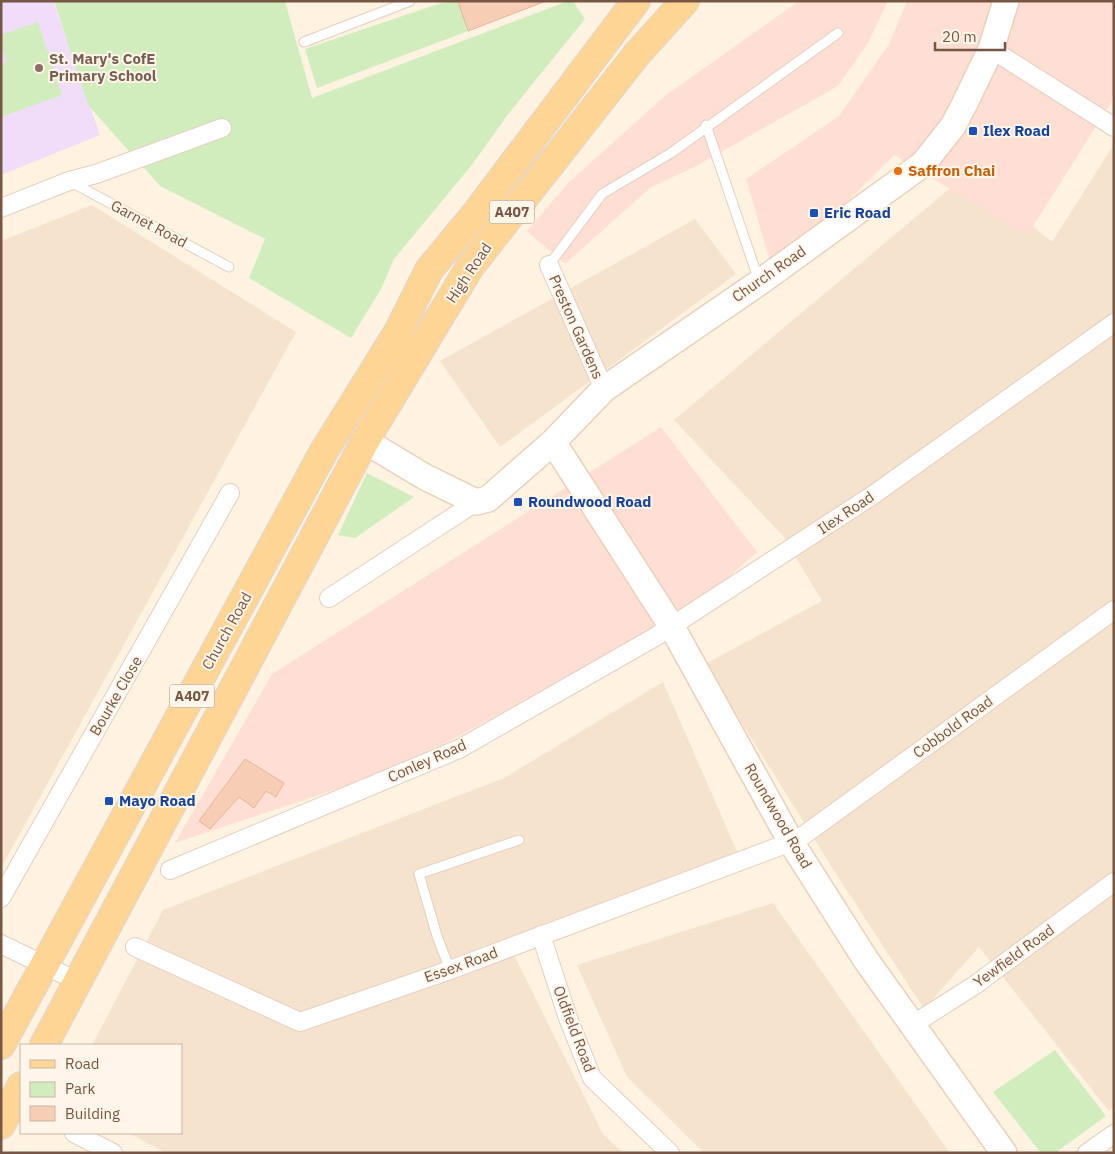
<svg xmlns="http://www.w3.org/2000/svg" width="1115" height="1154" font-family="'IBM Plex Sans',sans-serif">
	<rect width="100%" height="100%" fill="#fef2e0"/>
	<path fill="#f6e3cd" d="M 1114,144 L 1114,1107 L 1109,1111 L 979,947 L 924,1009 L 833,869 L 705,664 L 822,601 L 783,536 L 674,420 L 968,173 L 1052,242 Z
		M 92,205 L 296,332 L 1,868 L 1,241 Z
		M 695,219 L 736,274 L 500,447 L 440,361 Z
		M 663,682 L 739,856 L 510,947 L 603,1134 L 623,1153 L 166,1153 L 129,1133 L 181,1133 L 181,1045 L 92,1045 L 163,910 L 504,778 Z
		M 773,903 L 950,1153 L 704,1153 L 627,1077 L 577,965 Z"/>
	<path fill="#ffdfd3" d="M 799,1 L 888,1 L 868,43 L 838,86 L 700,164 L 650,188 L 565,264 L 527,231 L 568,183 L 666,95 Z
		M 907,1 L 1114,1 L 1114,98 L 1027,236 L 894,155 L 774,275 L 746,179 L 839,116 L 889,44 Z
		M 661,427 L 757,552 L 672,627 L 647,633 L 400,768 L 175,843 L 272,674 Z"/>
	<path fill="#efddfa" d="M 1,1 L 53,1 L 100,135 L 1,175 Z"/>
	<path fill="#d2edbd" d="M 54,1 L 285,1 L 312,98 L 568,1 L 573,1 L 585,19 L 509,113 L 471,166 L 394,259 L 381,289 L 351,338 L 249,278 L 265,239 L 160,186 L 88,105 Z
		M 447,1 L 458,1 L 468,31 L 317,88 L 305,49 Z
		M 38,22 L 62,95 L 1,117 L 1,64 L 7,62 L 1,44 L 1,35 Z
		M 367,473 L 414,497 L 355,538 L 338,535 Z
		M 1055,1050 L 1106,1116 L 1055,1153 L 1041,1153 L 993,1092 Z"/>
	<path fill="#f6cdb5" stroke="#eab394" d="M 458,1 L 546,1 L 468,31 Z
		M 245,759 L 284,783 L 276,797 L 266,791 L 254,808 L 239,797 L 210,829 L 199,821 Z"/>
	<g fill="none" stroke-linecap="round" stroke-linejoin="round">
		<defs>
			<path id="lane" d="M 304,42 L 410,1
				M 706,125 L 759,281
				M 71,182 L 229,267
				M 549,265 L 602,194 L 671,153 L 838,33
				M 450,970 L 437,936 L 419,874 L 519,840"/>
			<path id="street" d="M 991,49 L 1114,127
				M 1,208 L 69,181 L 96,174 L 222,128
				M 549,265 L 604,389
				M 329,598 L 476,502
				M 170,870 L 459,749 L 655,637 L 873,495 L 1114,323
				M 1,898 L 230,493
				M 541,935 L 568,1018 L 592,1078 L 670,1153
				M 1,944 L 79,982
				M 135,947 L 300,1022 L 450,970 L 791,842 L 804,835 L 1114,610
				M 912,1025 L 975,985 L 1114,882
				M 74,1133 L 113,1153
				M 1087,1153 L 1114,1134"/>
			<path id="secondary" d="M 365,441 L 425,477 L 476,502 L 488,499 L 553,442 L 604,389 L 760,282 L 923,164 L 953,126 L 965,103 L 991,49 L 1006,1
				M 553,442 L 672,627 L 791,842 L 866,960 L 1004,1153"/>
			<path id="primary" d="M 1,1045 L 324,451 L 398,332 L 429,270 L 476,213 L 636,1
				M 44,1045 L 365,441 L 470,267 L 637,54 L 685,1
				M 1,1125 L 21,1086"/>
		</defs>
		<use href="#lane" stroke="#e5cfbe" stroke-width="11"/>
		<use href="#street" stroke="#e5cfbe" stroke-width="20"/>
		<use href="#secondary" stroke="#ebd0ba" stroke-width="28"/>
		<use href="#primary" stroke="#ded6d2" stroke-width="30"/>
		<use href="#lane" stroke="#fff" stroke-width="9"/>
		<use href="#street" stroke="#fff" stroke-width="18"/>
		<use href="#secondary" stroke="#fff" stroke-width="25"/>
		<use href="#primary" stroke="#ffd596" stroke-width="28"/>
	</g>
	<circle fill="#8d6e63" stroke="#fff5e8" stroke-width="2" cx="39" cy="68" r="5"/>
	<g fill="#1a4fb4" stroke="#fff5e8" stroke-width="2">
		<rect x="968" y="126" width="10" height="10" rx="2.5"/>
		<rect x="809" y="208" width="10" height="10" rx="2.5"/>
		<rect x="513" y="497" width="10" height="10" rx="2.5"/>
		<rect x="104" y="796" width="10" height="10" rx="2.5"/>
	</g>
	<circle fill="#e8710a" stroke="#fff5e8" stroke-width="2" cx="898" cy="171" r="5"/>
	<g text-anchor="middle" stroke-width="4" stroke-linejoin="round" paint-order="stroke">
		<g fill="#fff5e8" stroke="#a08676" stroke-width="1">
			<rect x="489.5" y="200.5" width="45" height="23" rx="4"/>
			<rect x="169.5" y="684.5" width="45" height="23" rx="4"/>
		</g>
		<g font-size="14" font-weight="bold" fill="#775645">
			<text x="512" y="217">A407</text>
			<text x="192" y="701">A407</text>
		</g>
		<g font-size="15" font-weight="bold" fill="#785e54" stroke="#fff5e8" text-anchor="start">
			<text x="49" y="64">St. Mary's CofE<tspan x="49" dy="17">Primary School</tspan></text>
		</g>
		<g font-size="15" font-weight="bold" fill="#164399" stroke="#fff5e8" text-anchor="start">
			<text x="983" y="136">Ilex Road</text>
			<text x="824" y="218">Eric Road</text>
			<text x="528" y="507">Roundwood Road</text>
			<text x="119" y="806">Mayo Road</text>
		</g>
		<g font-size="15" font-weight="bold" fill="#c56008" stroke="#fff5e8" text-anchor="start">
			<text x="908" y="176">Saffron Chai</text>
		</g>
		<g font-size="15" fill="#775645" stroke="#fff5e8">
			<text transform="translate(149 224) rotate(28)" y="5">Garnet Road</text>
			<text transform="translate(469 273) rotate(-56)" y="5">High Road</text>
			<text transform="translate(769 274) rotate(-35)" y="5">Church Road</text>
			<text transform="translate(576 327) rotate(66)" y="5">Preston Gardens</text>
			<text transform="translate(846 513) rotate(-34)" y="5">Ilex Road</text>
			<text transform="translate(227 631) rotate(-61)" y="5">Church Road</text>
			<text transform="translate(116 696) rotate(-60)" y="5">Bourke Close</text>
			<text transform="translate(953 727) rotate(-36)" y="5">Cobbold Road</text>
			<text transform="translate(427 761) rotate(-24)" y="5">Conley Road</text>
			<text transform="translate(778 816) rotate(60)" y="5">Roundwood Road</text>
			<text transform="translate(1014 956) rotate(-36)" y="5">Yewfield Road</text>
			<text transform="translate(461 965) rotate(-20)" y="5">Essex Road</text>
			<text transform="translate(574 1029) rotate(69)" y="5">Oldfield Road</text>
		</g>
	</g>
	<rect width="1115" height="1154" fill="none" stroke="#775645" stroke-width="5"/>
	<rect x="20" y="1044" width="162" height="90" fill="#fff5e8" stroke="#c9b5a7"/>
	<rect x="30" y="1060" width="25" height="8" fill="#ffd596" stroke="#c9b5a7"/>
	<text x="65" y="1069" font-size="15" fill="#775645">Road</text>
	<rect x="30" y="1082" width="25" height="15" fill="#d2edbd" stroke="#c9b5a7"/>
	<text x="65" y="1094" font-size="15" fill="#775645">Park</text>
	<rect x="30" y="1106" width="25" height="15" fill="#f6cdb5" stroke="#c9b5a7"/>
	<text x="65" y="1119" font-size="15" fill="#775645">Building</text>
	<path d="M935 42v8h70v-8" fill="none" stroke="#775645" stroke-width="2.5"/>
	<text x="942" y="42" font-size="15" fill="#775645" stroke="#fff5e8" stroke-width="4" paint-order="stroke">20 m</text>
</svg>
